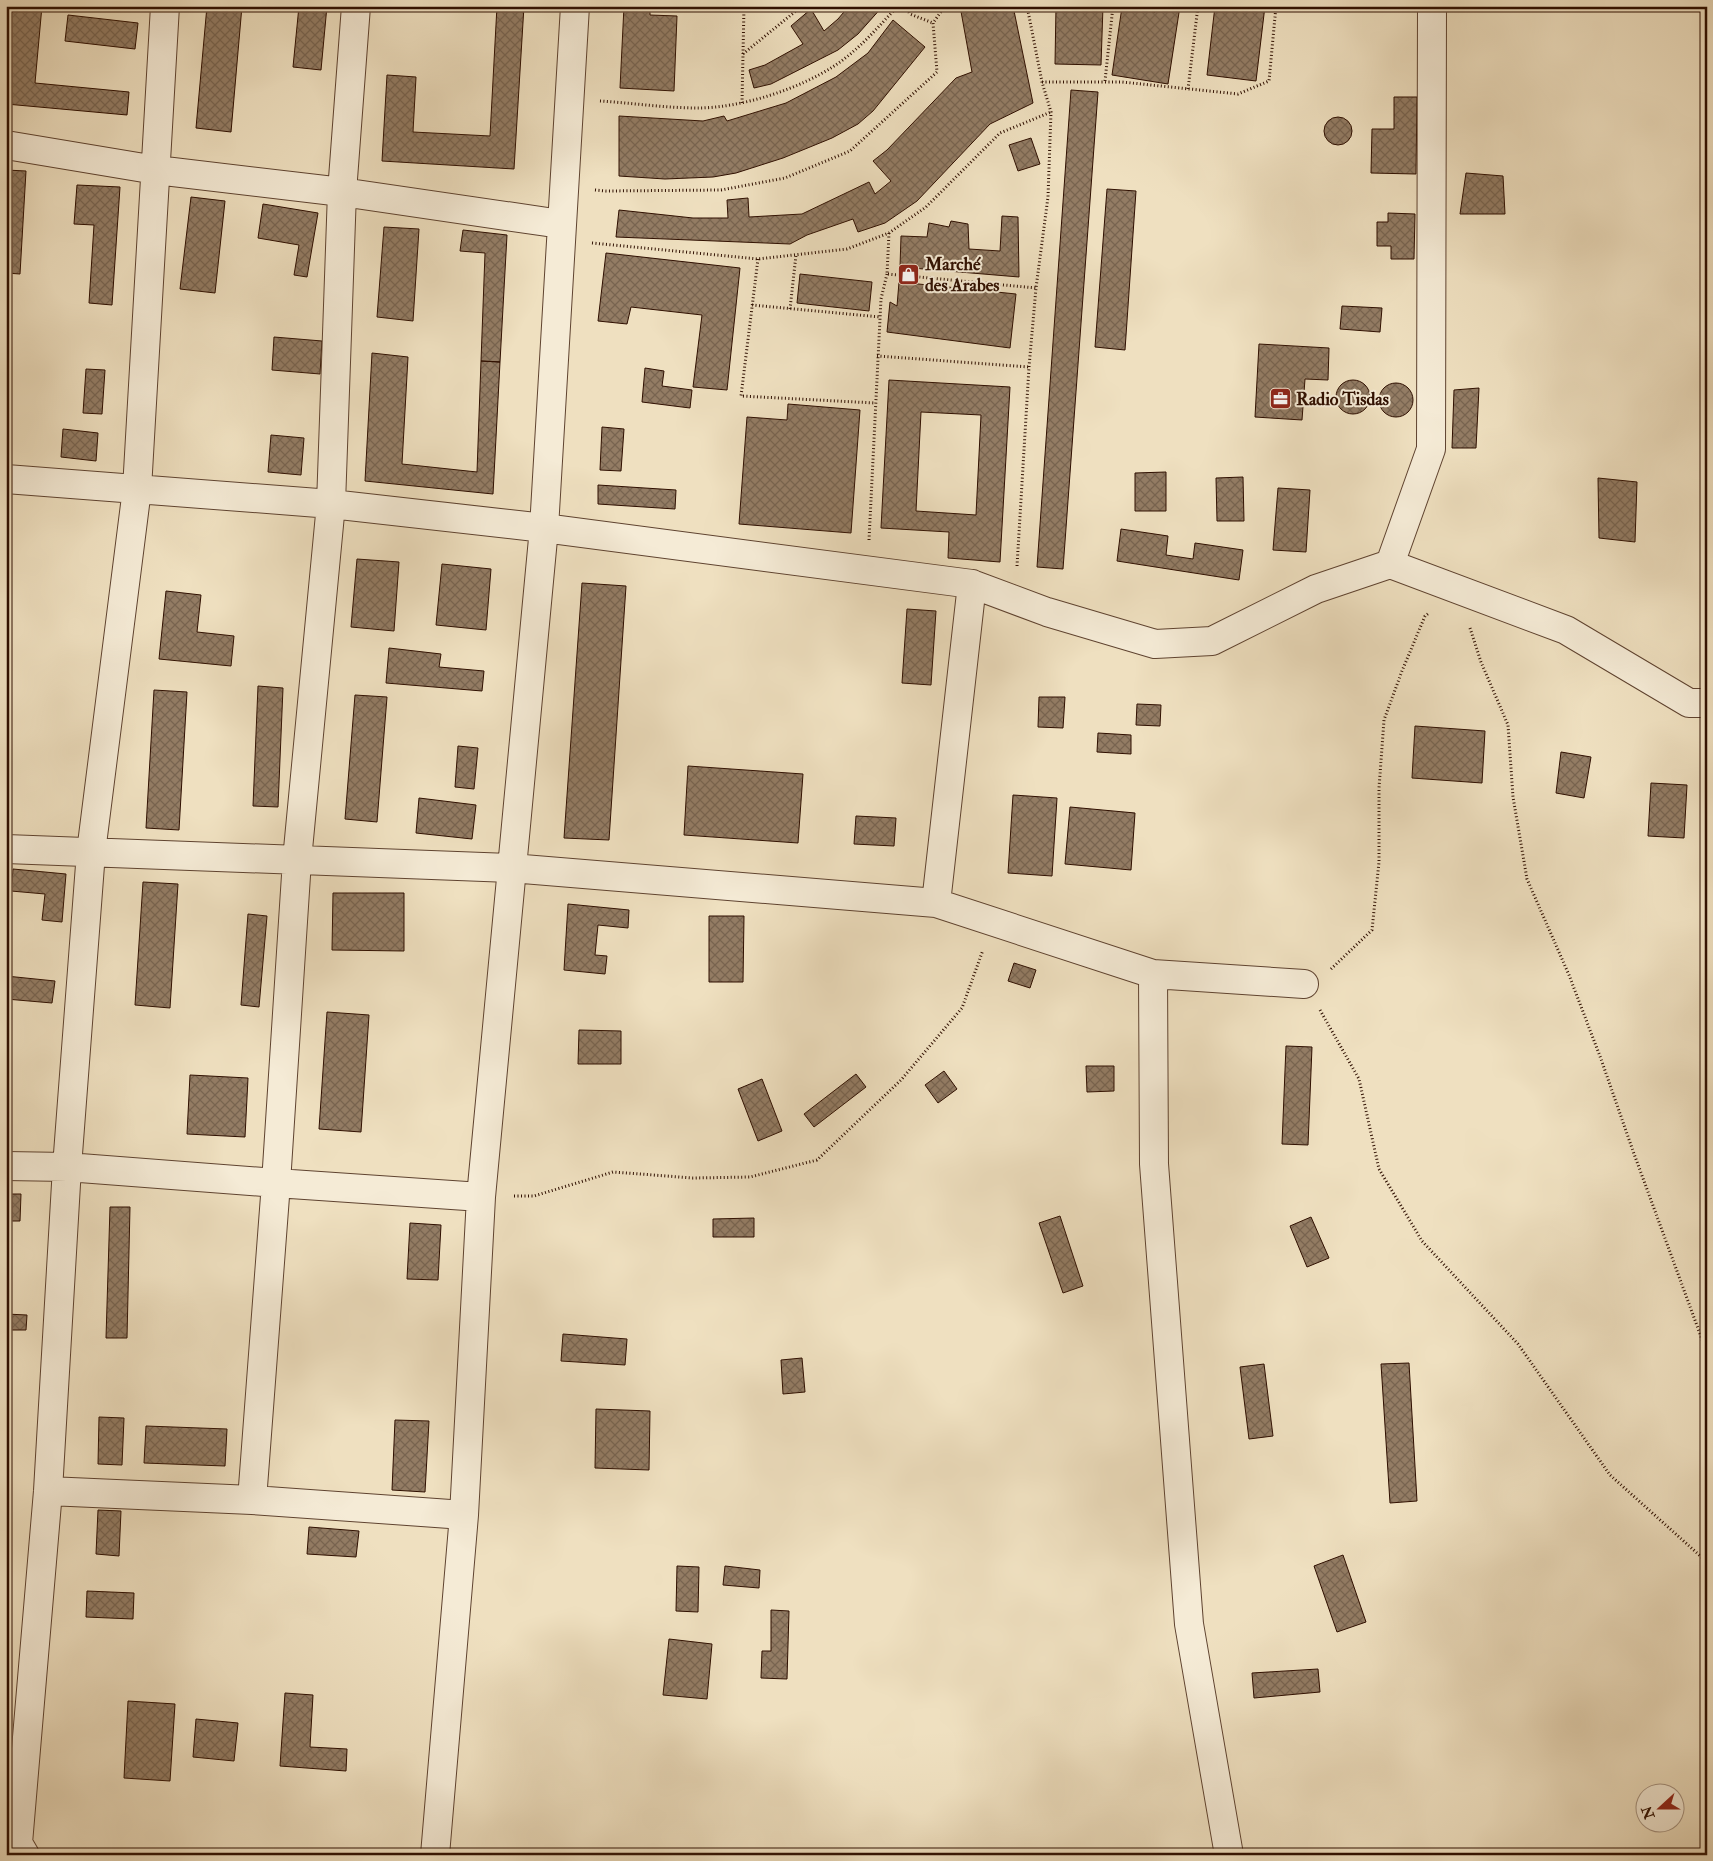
<svg xmlns="http://www.w3.org/2000/svg" width="1713" height="1861" font-family="'IM FELL Double Pica',serif">
	<defs>
		<pattern id="building-cross-hatch" width="8" height="8" patternUnits="userSpaceOnUse" patternTransform="scale(1.25)"><rect width="8" height="8" fill="#937c64"/><path d="M0 0l8 8M0 8l8-8" fill="none" stroke="#786450"/></pattern>
	</defs>
	<rect width="100%" height="100%" fill="#efe0c0"/>
	<filter id="stains"><feTurbulence type="fractalNoise" baseFrequency=".004" numOctaves="4"/><feColorMatrix values="0 0 0 0 .2 0 0 0 0 .09 0 0 0 0 .02 0 0 0 .5 -.17"/></filter>
	<radialGradient id="worn" r=".72"><stop offset=".6" stop-color="#630" stop-opacity="0"/><stop offset="1" stop-color="#630" stop-opacity=".3"/></radialGradient>
	<path fill="url(#building-cross-hatch)" stroke="#2f0f00" fill-rule="evenodd" d="M 6,6 L 42,6 L 35,83 L 129,92 L 127,115 L 6,104 Z
		M 207,6 L 242,6 L 231,132 L 196,128 Z
		M 299,6 L 327,6 L 321,70 L 293,67 Z
		M 497,6 L 524,6 L 514,169 L 382,161 L 387,75 L 416,77 L 413,132 L 490,136 Z
		M 624,6 L 650,6 L 650,15 L 677,16 L 674,91 L 620,88 Z
		M 849,6 L 883,6 L 858,34 L 838,50 L 771,84 L 754,88 L 749,70 L 765,65 L 803,44 L 791,26 L 811,9 L 824,31 L 838,19 Z
		M 960,6 L 1013,6 L 1033,103 L 990,124 L 917,201 L 885,223 L 858,232 L 853,219 L 807,235 L 790,244 L 616,237 L 619,210 L 693,218 L 728,218 L 727,200 L 748,198 L 749,217 L 802,214 L 869,182 L 875,194 L 891,181 L 873,161 L 887,150 L 956,78 L 972,72 Z
		M 1056,6 L 1103,6 L 1101,65 L 1055,64 Z
		M 1156,6 L 1180,6 L 1168,84 L 1112,75 L 1122,7 L 1155,12 Z
		M 1215,6 L 1265,6 L 1256,81 L 1207,75 Z
		M 68,15 L 138,23 L 135,49 L 65,41 Z
		M 893,20 L 925,47 L 873,111 L 858,124 L 832,138 L 783,158 L 736,173 L 713,177 L 665,179 L 619,176 L 619,116 L 703,121 L 724,116 L 727,121 L 786,103 L 836,77 L 868,53 Z
		M 1071,90 L 1098,92 L 1063,569 L 1037,567 Z
		M 1394,97 L 1417,97 L 1416,174 L 1371,173 L 1372,129 L 1394,129 Z
		M1324 131a14 14 0 1 1 28 0a14 14 0 1 1-28 0Z
		M 1031,138 L 1040,164 L 1018,171 L 1009,145 Z
		M 6,170 L 26,171 L 20,274 L 6,273 Z
		M 1466,173 L 1503,176 L 1505,214 L 1460,214 Z
		M 77,185 L 120,187 L 112,305 L 89,303 L 94,225 L 74,224 Z
		M 1107,189 L 1136,191 L 1125,350 L 1095,347 Z
		M 191,197 L 225,201 L 215,293 L 180,289 Z
		M 263,204 L 318,213 L 307,277 L 294,275 L 299,245 L 258,238 Z
		M 1388,213 L 1415,214 L 1414,259 L 1391,259 L 1391,246 L 1377,246 L 1377,222 L 1388,222 Z
		M 1002,216 L 1018,217 L 1019,277 L 900,267 L 901,236 L 927,237 L 929,223 L 949,227 L 951,221 L 968,224 L 969,249 L 1000,251 Z
		M 384,227 L 419,229 L 413,321 L 377,317 Z
		M 463,230 L 507,235 L 500,362 L 481,361 L 485,253 L 460,251 Z
		M 606,253 L 740,268 L 727,390 L 693,387 L 702,315 L 631,307 L 627,324 L 598,321 Z
		M 800,274 L 872,282 L 869,311 L 797,303 Z
		M 899,282 L 1016,294 L 1010,348 L 887,332 L 890,302 L 897,306 Z
		M 1342,306 L 1382,308 L 1380,332 L 1340,329 Z
		M 274,337 L 322,341 L 320,374 L 272,370 Z
		M 1259,344 L 1329,348 L 1328,380 L 1305,379 L 1302,420 L 1255,417 Z
		M 372,353 L 408,357 L 402,464 L 477,472 L 481,361 L 500,362 L 493,494 L 365,481 Z
		M 645,368 L 664,371 L 662,386 L 692,390 L 690,408 L 642,402 Z
		M 86,369 L 105,370 L 102,414 L 83,413 Z
		M1336 397a17 17 0 1 1 34 0a17 17 0 1 1-34 0Z
		M 889,380 L 1010,387 L 1000,562 L 948,558 L 949,532 L 881,528 ZM 921,412 L 981,415 L 976,515 L 916,511 Z
		M1379 400a17 17 0 1 1 34 0a17 17 0 1 1-34 0Z
		M 1479,388 L 1476,448 L 1452,448 L 1454,390 Z
		M 788,404 L 860,410 L 851,533 L 739,524 L 747,417 L 787,420 Z
		M 602,427 L 624,429 L 621,471 L 600,470 Z
		M 63,429 L 98,433 L 96,461 L 61,457 Z
		M 271,435 L 304,438 L 301,475 L 268,472 Z
		M 1166,472 L 1166,511 L 1135,511 L 1135,473 Z
		M 1243,477 L 1244,521 L 1217,521 L 1216,478 Z
		M 1598,478 L 1637,482 L 1635,542 L 1599,538 Z
		M 598,485 L 676,490 L 675,509 L 598,504 Z
		M 1278,488 L 1310,490 L 1306,552 L 1273,550 Z
		M 1121,529 L 1168,536 L 1166,555 L 1193,559 L 1195,543 L 1243,550 L 1239,580 L 1117,561 Z
		M 357,559 L 399,562 L 394,631 L 351,627 Z
		M 442,564 L 491,569 L 486,630 L 436,625 Z
		M 582,583 L 626,586 L 609,840 L 564,838 Z
		M 166,591 L 201,595 L 197,632 L 234,636 L 231,666 L 159,659 Z
		M 907,609 L 936,611 L 931,685 L 902,683 Z
		M 389,648 L 441,654 L 439,667 L 484,671 L 482,691 L 386,683 Z
		M 258,686 L 283,688 L 278,807 L 253,806 Z
		M 154,690 L 187,692 L 179,830 L 146,828 Z
		M 355,695 L 387,697 L 377,822 L 345,819 Z
		M 1039,697 L 1065,697 L 1063,728 L 1038,727 Z
		M 1137,704 L 1161,705 L 1160,726 L 1136,725 Z
		M 1415,726 L 1485,731 L 1482,783 L 1412,778 Z
		M 1098,733 L 1131,735 L 1131,754 L 1097,752 Z
		M 458,746 L 478,748 L 474,789 L 455,787 Z
		M 1561,752 L 1591,757 L 1584,798 L 1556,793 Z
		M 688,766 L 803,774 L 798,843 L 684,835 Z
		M 1651,783 L 1687,785 L 1684,838 L 1648,836 Z
		M 1013,795 L 1057,798 L 1052,876 L 1008,873 Z
		M 419,798 L 476,805 L 472,839 L 416,833 Z
		M 1070,807 L 1135,813 L 1131,870 L 1065,864 Z
		M 856,816 L 896,818 L 894,846 L 854,844 Z
		M 13,869 L 66,874 L 62,922 L 42,920 L 45,894 L 11,891 Z
		M 143,882 L 178,884 L 170,1008 L 135,1005 Z
		M 333,893 L 404,893 L 404,951 L 332,950 Z
		M 568,904 L 629,910 L 628,928 L 598,925 L 595,955 L 607,956 L 605,974 L 564,970 Z
		M 248,914 L 267,916 L 259,1007 L 241,1005 Z
		M 709,916 L 744,916 L 743,982 L 709,982 Z
		M 1014,963 L 1036,970 L 1030,988 L 1008,981 Z
		M 6,976 L 55,981 L 52,1003 L 6,999 Z
		M 327,1012 L 369,1015 L 361,1132 L 319,1129 Z
		M 579,1030 L 621,1031 L 621,1064 L 578,1064 Z
		M 1286,1046 L 1312,1047 L 1308,1145 L 1282,1144 Z
		M 1086,1066 L 1114,1066 L 1114,1091 L 1087,1092 Z
		M 944,1071 L 957,1089 L 938,1103 L 925,1085 Z
		M 856,1074 L 866,1087 L 814,1127 L 804,1114 Z
		M 190,1075 L 248,1078 L 245,1137 L 187,1134 Z
		M 762,1079 L 782,1131 L 758,1141 L 738,1089 Z
		M 6,1194 L 21,1194 L 20,1221 L 6,1221 Z
		M 110,1207 L 130,1207 L 127,1338 L 106,1338 Z
		M 1060,1216 L 1083,1286 L 1063,1293 L 1039,1223 Z
		M 1311,1217 L 1329,1258 L 1307,1267 L 1290,1226 Z
		M 754,1218 L 754,1237 L 713,1237 L 713,1219 Z
		M 410,1223 L 441,1225 L 438,1280 L 407,1279 Z
		M 6,1314 L 27,1315 L 26,1330 L 6,1330 Z
		M 563,1334 L 627,1339 L 625,1365 L 561,1361 Z
		M 802,1358 L 805,1392 L 783,1394 L 781,1360 Z
		M 1409,1363 L 1417,1501 L 1390,1503 L 1381,1364 Z
		M 1264,1364 L 1273,1436 L 1249,1439 L 1240,1367 Z
		M 596,1409 L 650,1411 L 649,1470 L 595,1468 Z
		M 99,1417 L 124,1418 L 122,1465 L 98,1464 Z
		M 395,1420 L 429,1421 L 425,1492 L 392,1490 Z
		M 146,1426 L 227,1429 L 225,1466 L 144,1463 Z
		M 98,1510 L 121,1511 L 119,1556 L 96,1554 Z
		M 309,1527 L 359,1531 L 356,1557 L 307,1554 Z
		M 1343,1555 L 1366,1622 L 1337,1632 L 1314,1566 Z
		M 677,1566 L 699,1567 L 698,1612 L 676,1611 Z
		M 725,1566 L 760,1570 L 759,1588 L 723,1585 Z
		M 87,1591 L 134,1593 L 133,1619 L 86,1617 Z
		M 771,1610 L 789,1611 L 787,1679 L 761,1678 L 762,1651 L 771,1651 Z
		M 669,1639 L 712,1644 L 707,1699 L 663,1695 Z
		M 1318,1669 L 1320,1692 L 1254,1698 L 1252,1673 Z
		M 285,1693 L 313,1695 L 310,1747 L 347,1749 L 346,1771 L 280,1766 Z
		M 128,1701 L 175,1704 L 170,1781 L 124,1778 Z
		M 196,1719 L 238,1723 L 234,1761 L 193,1757 Z"/>
	<g fill="none" stroke-linecap="round" stroke-linejoin="round">
		<defs>
			<path id="minor" d="M 6,145 L 156,170 L 342,192 L 561,224
				M 6,479 L 331,504 L 544,528 L 972,584 L 1047,612 L 1155,644 L 1212,641 L 1316,589 L 1390,564 L 1566,630 L 1689,703 L 1707,703
				M 1390,564 L 1431,449 L 1432,6
				M 6,849 L 511,868 L 936,903 L 1153,974 L 1304,984
				M 936,903 L 972,584
				M 1153,974 L 1154,1164 L 1189,1624 L 1229,1855
				M 6,1166 L 67,1167 L 276,1183 L 481,1197
				M 48,1491 L 252,1500 L 464,1515
				M 252,1500 L 276,1183 L 297,860 L 331,504 L 342,192 L 356,6
				M 25,1855 L 18,1843 L 48,1491 L 67,1167 L 91,852 L 137,489 L 165,6
				M 435,1855 L 464,1515 L 481,1197 L 544,528 L 575,6"/>
		</defs>
		<use href="#minor" stroke="#5f4330" stroke-width="30"/>
		<path stroke="#2f0f00" stroke-width="3" stroke-dasharray="1 2.5" stroke-linecap="butt" d="M 660,6 L 744,9
			M 905,6 L 910,14 L 933,23
			M 743,54 L 802,6
			M 1105,81 L 1113,6
			M 1042,82 L 1122,82 L 1238,94 L 1269,81 L 1276,6
			M 1188,89 L 1198,6
			M 600,101 C 632,103 666,108 698,108 C 741,108 799,89 834,66 C 859,50 878,27 898,6
			M 742,103 L 744,6
			M 595,190 L 606,191 L 721,190 L 785,178 L 850,151 L 937,72 L 933,23 L 945,6
			M 889,233 L 887,274 L 1036,288
			M 592,243 L 758,259 L 847,249 L 889,233 L 926,207 L 1000,133 L 1051,112
			M 758,259 L 741,396 L 875,403
			M 752,305 L 880,317
			M 790,309 L 796,255
			M 877,356 L 1029,367
			M 869,540 L 881,299 L 887,274
			M 1017,566 L 1029,367 L 1036,288 L 1048,197 L 1051,112 L 1042,82 L 1027,6
			M 1470,628 L 1481,662 L 1508,725 L 1513,797 L 1527,879 L 1569,975 L 1601,1059 L 1633,1151 L 1707,1353
			M 1331,969 L 1372,930 L 1379,862 L 1379,788 L 1384,720 L 1402,671 L 1425,616 L 1429,613
			M 1320,1010 L 1359,1079 L 1379,1169 L 1422,1241 L 1518,1344 L 1610,1475 L 1707,1562
			M 514,1196 L 534,1196 L 613,1172 L 693,1178 L 750,1177 L 817,1160 L 901,1080 L 962,1008 L 983,950"/>
		<use href="#minor" stroke="#f5ebd6" stroke-width="28"/>
	</g>
	<defs>
		<symbol id="shop-square" viewBox="-11 -11 22 22"><rect x="-9" y="-9" width="18" height="18" rx="4" fill="#8f2418" stroke="#f5ebd6"/><path d="M-5-2.5h2.3a2.7 3.5 0 0 1 5.4 0H5L5.5 6h-11ZM-1.5-2.5h3a1.5 2.3 0 0 0-3 0Z" fill="#fff"/></symbol>
		<symbol id="office-square" viewBox="-11 -11 22 22"><rect x="-9" y="-9" width="18" height="18" rx="4" fill="#8f2418" stroke="#f5ebd6"/><path d="M-6-3h4V-5.5h4V-3h4V5H-6ZM-1-4.5V-3h2v-1.5ZM-6 0V1H6V0Z" fill="#fff"/></symbol>
	</defs>
	<g fill-rule="evenodd">
		<use href="#shop-square" x="896" y="262" width="25" height="25"/>
		<use href="#office-square" x="1268" y="386" width="25" height="25"/>
	</g>
	<g text-anchor="middle" stroke-width="4" stroke-linejoin="round" paint-order="stroke">
		<g font-size="18" font-weight="bold" fill="#2f0f00" stroke="#f5ebd6" text-anchor="start">
			<text x="925" y="270">Marché<tspan x="925" dy="21">des Arabes</tspan></text>
			<text x="1296" y="405">Radio Tisdas</text>
		</g>
	</g>
	<rect width="1713" height="1861" fill="none" stroke="#efe0c0" stroke-width="25"/>
	<rect x="8" y="8" width="1698" height="1846" fill="none" stroke="#2f0f00" stroke-width="2.5"/>
	<rect x="12" y="12" width="1688" height="1836" fill="none" stroke="#2f0f00"/>
	<g transform="translate(1660 1808) rotate(249)"><circle r="24" fill="#f5ebd6" stroke="#a69380"/>
	<path d="M0-4L9 19L0 12L-9 19Z" fill="#8f2418"/>
	<text y="-8" font-size="14" font-weight="bold" text-anchor="middle" fill="#2f0f00">N</text>
	</g>
	<rect width="100%" height="100%" filter="url(#stains)"/>
	<rect width="100%" height="100%" fill="url(#worn)"/>
</svg>
